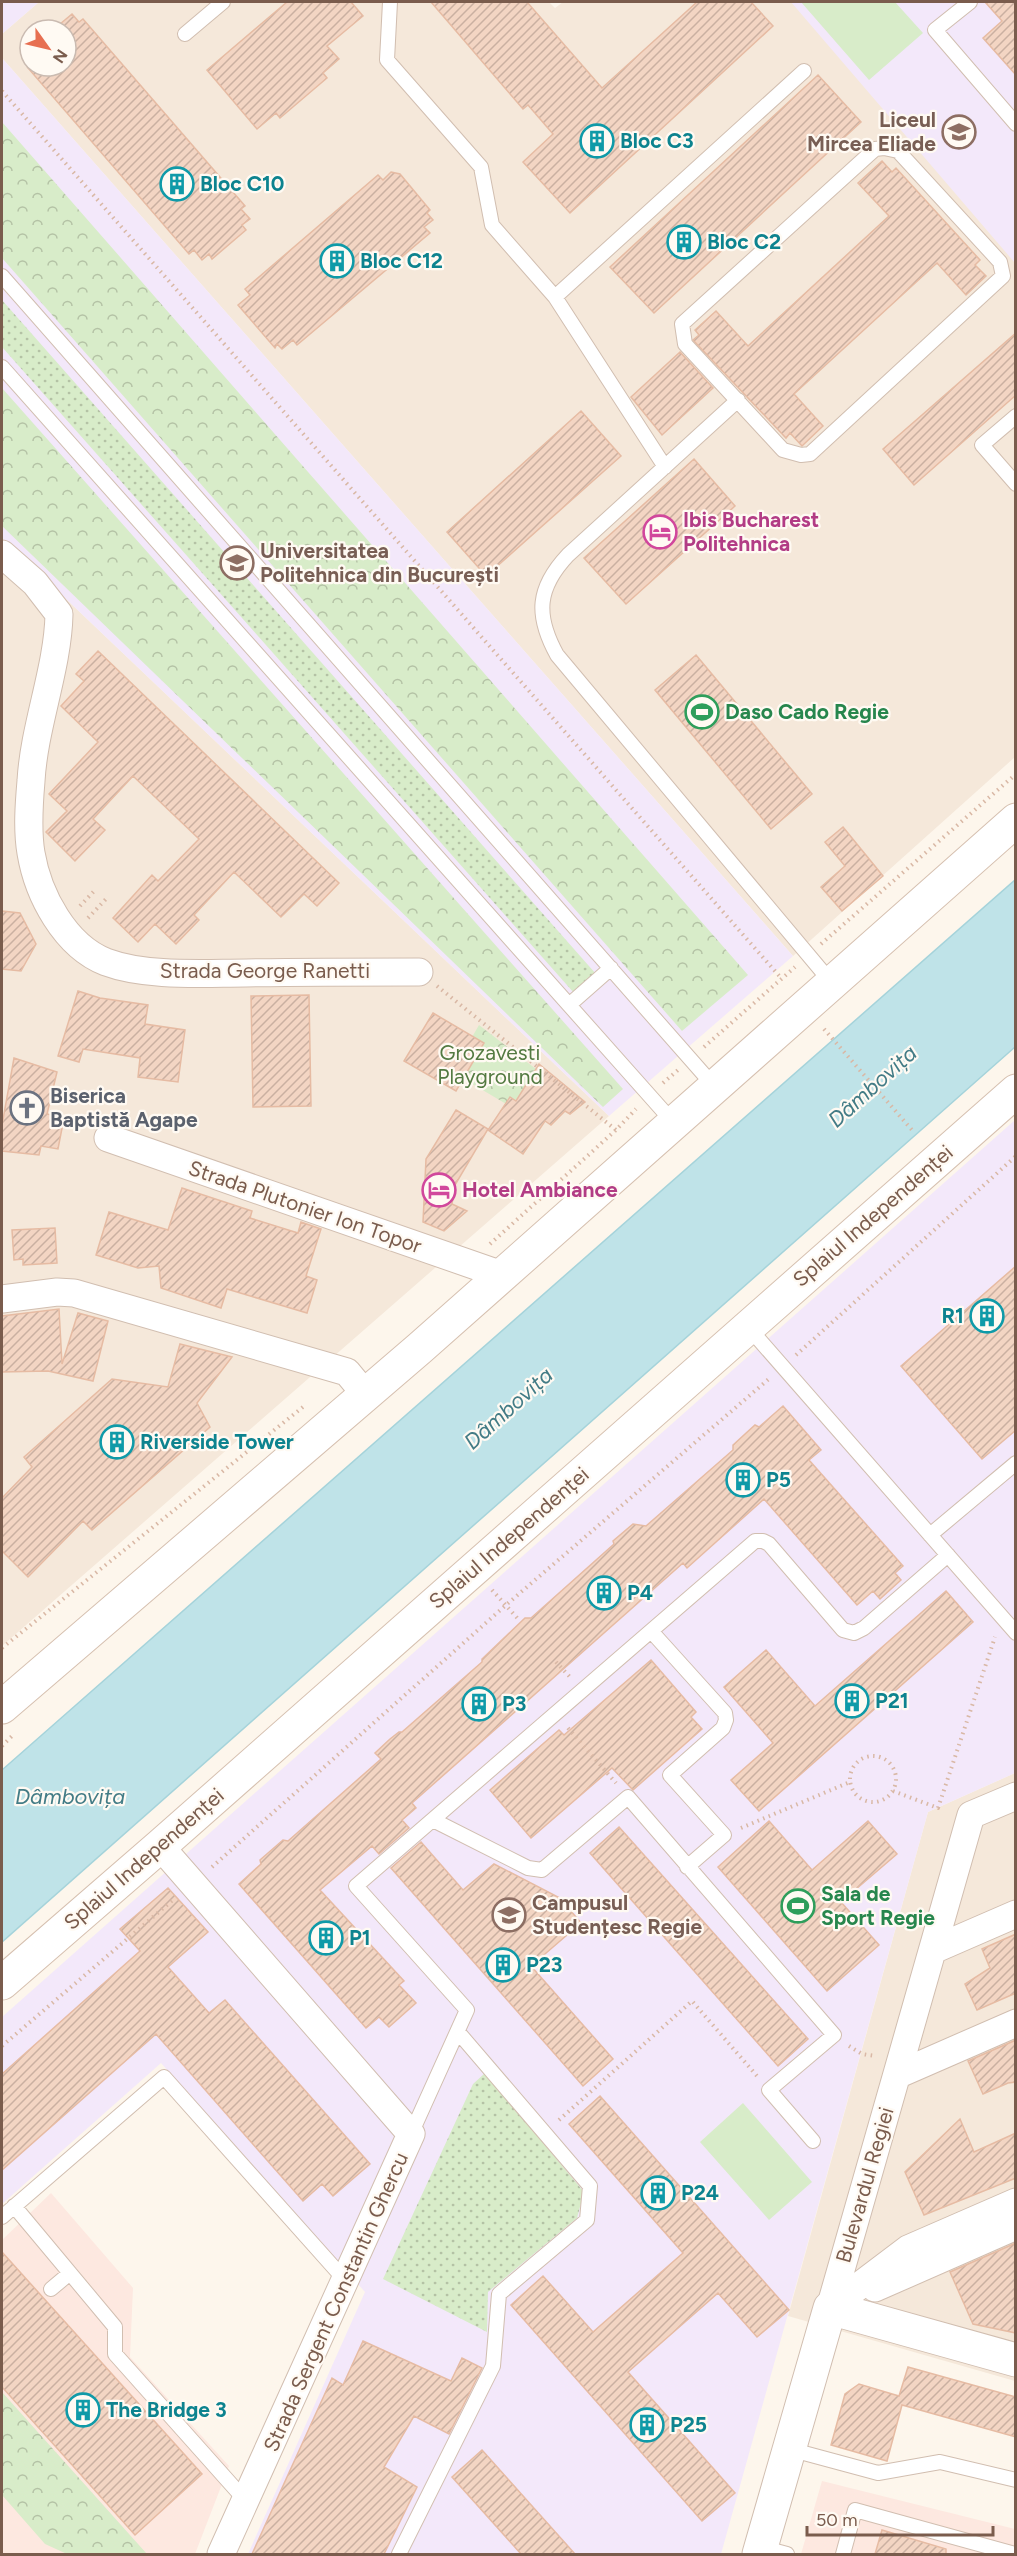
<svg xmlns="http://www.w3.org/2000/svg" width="1017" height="2556" font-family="Figtree,sans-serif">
	<defs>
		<pattern id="grass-dots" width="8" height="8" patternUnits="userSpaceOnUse" patternTransform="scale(1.5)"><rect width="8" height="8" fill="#d8ecc9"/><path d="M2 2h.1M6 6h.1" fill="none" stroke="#b4c2a5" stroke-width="1.8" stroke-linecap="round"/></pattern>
		<pattern id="forest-crowns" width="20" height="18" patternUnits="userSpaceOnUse" patternTransform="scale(1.5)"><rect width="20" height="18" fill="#d8ecc9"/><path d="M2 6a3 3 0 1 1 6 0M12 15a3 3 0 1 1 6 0" fill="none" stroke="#b4c2a5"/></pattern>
		<pattern id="building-hatch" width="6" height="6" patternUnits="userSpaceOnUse" patternTransform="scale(1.5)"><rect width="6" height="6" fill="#f3d5c3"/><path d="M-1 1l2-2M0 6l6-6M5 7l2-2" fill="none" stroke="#cab0a1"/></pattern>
	</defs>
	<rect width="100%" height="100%" fill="#fdf6ec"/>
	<path fill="#f5e8da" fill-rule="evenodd" d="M 39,2 L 549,2 L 555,8 L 563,2 L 792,2 L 1015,257 L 1015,757 L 793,956 L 2,58 L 2,34 ZM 30,30 L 66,30 L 66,66 L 30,66 Z
		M 2,538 L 609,1116 L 2,1646 Z
		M 1015,1773 L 1015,2381 L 788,2316 L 928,1812 Z"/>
	<path fill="#fde8e0" d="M 51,2193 L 133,2288 L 130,2357 L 229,2466 L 195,2554 L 2,2554 L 2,2240 Z
		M 822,2481 L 1015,2529 L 1015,2554 L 801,2554 Z"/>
	<path fill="#f3e8fa" d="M 2,2 L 39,2 L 2,34 Z
		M 791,2 L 1015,2 L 1015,263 Z
		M 2,58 L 793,956 L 609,1116 L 2,538 Z
		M 1015,1120 L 1015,1773 L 928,1812 L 721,2554 L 248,2554 L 365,2292 L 161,2063 L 2,2204 L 2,2017 Z"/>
	<path fill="url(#grass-dots)" d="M 2,300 L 596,974 L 574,993 L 2,347 Z
		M 485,2073 L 584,2192 L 577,2218 L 488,2292 L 487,2332 L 383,2279 L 473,2084 Z"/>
	<path fill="url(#forest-crowns)" d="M 2,122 L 748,975 L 682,1031 L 2,258 Z
		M 2,388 L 623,1089 L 603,1107 L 2,526 Z
		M 479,1025 L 536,1069 L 513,1108 L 452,1072 Z
		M 2,2392 L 147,2554 L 67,2554 L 45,2544 L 2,2495 Z"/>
	<path fill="#d8ecc9" d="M 801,2 L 895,2 L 923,33 L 869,80 Z
		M 743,2103 L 812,2182 L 769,2220 L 700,2142 Z"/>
	<path fill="#bfe3e8" stroke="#a5d3da" stroke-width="1.5" d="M 1015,880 L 1015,1047 L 2,1942 L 2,1770 Z"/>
	<path fill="url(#building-hatch)" stroke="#e6bba3" stroke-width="1.5" d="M 287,2 L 351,2 L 363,16 L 327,46 L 339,59 L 323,73 L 327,78 L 280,118 L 276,113 L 257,129 L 207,70 Z
		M 431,2 L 527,2 L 602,88 L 697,2 L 751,2 L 773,26 L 570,213 L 523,162 L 553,134 L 528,105 L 523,109 Z
		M 985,2 L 1016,2 L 1016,75 L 983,38 L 1002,21 Z
		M 72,14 L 79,22 L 83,19 L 245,206 L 241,209 L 250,219 L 242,225 L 246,230 L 212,259 L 209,254 L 202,260 L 194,250 L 189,254 L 28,68 L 66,66 L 66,30 L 53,30 Z
		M 818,75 L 861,122 L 654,313 L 610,267 Z
		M 882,161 L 892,172 L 896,168 L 980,260 L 975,265 L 986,276 L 966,295 L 937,263 L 794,394 L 823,426 L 802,446 L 790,433 L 786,438 L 693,340 L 699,335 L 695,330 L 716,311 L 748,346 L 889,216 L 858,183 Z
		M 391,172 L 400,174 L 430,210 L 427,213 L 433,220 L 424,227 L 430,233 L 297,345 L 293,340 L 282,349 L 277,344 L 275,348 L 238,305 L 250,295 L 245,289 L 378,175 L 383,180 Z
		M 1016,333 L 1016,395 L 914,485 L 883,449 Z
		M 680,352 L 713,388 L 662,435 L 631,397 Z
		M 581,411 L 621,456 L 486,576 L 447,532 Z
		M 694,459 L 735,506 L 626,604 L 584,558 Z
		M 98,651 L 339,883 L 317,906 L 304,894 L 281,917 L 234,872 L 194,915 L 199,920 L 176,944 L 155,924 L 138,942 L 113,918 L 152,875 L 158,881 L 199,839 L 133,776 L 93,819 L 105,830 L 75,861 L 46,832 L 67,811 L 49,794 L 98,742 L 61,706 L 84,681 L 76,674 Z
		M 696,655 L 812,794 L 771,829 L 655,690 Z
		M 843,827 L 883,876 L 842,911 L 821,887 L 845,866 L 825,842 Z
		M 2,911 L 20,913 L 36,944 L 21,971 L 2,969 Z
		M 78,991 L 100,998 L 148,1005 L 145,1024 L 185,1030 L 178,1082 L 138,1077 L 140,1058 L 83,1049 L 79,1062 L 58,1056 Z
		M 309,995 L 311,1106 L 253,1107 L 251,996 Z
		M 433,1013 L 484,1043 L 456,1091 L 404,1061 Z
		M 14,1058 L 57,1072 L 47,1114 L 64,1118 L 58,1149 L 41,1146 L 39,1155 L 2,1151 L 2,1125 Z
		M 539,1064 L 585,1102 L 570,1114 L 565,1111 L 551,1125 L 545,1121 L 523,1154 L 488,1130 L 510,1097 L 516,1101 Z
		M 456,1110 L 488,1129 L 455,1185 L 452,1204 L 467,1211 L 444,1231 L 423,1222 L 426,1159 Z
		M 182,1188 L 252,1211 L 250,1218 L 298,1233 L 301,1222 L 321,1229 L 306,1276 L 317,1280 L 307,1313 L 227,1289 L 221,1308 L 161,1288 L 159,1266 L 138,1268 L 96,1255 L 109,1212 L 168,1230 Z
		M 55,1228 L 57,1263 L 23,1265 L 23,1259 L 14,1260 L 12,1230 Z
		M 1016,1266 L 1016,1430 L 982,1459 L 901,1366 Z
		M 59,1309 L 62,1364 L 78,1313 L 108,1321 L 93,1381 L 48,1371 L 2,1372 L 2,1316 Z
		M 180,1344 L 232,1357 L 197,1403 L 210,1427 L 92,1530 L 83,1521 L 28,1577 L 2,1551 L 2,1498 L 32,1467 L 24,1457 L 112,1379 L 168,1387 Z
		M 783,1406 L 821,1450 L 809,1460 L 903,1566 L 895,1573 L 901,1580 L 880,1599 L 873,1591 L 857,1605 L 764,1499 L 687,1568 L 683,1563 L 412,1803 L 416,1808 L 402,1820 L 409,1828 L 379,1854 L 372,1846 L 320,1890 L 404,1981 L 399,1985 L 416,2003 L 389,2027 L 379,2017 L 366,2028 L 239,1884 L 261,1864 L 260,1860 L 283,1840 L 288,1841 L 381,1759 L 375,1753 L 390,1739 L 399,1732 L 402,1732 L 482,1662 L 482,1659 L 525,1618 L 531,1618 L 614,1544 L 613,1541 L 633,1524 L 646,1526 L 733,1450 L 733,1445 L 755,1425 L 759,1427 Z
		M 946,1591 L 973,1622 L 759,1811 L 731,1780 L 773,1743 L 724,1687 L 766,1650 L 815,1706 Z
		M 651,1660 L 696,1712 L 691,1717 L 702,1729 L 633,1790 L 612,1768 L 531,1838 L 490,1790 L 559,1730 L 564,1735 Z
		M 769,1821 L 812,1870 L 868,1821 L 897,1854 L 841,1902 L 879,1945 L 827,1991 L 718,1867 Z
		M 619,1827 L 808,2039 L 778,2066 L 590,1853 Z
		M 421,1842 L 463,1890 L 494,1864 L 560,1898 L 581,1923 L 531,1966 L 613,2059 L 583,2086 L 391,1868 Z
		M 168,1888 L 208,1932 L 168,1967 L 209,2013 L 225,2000 L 370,2164 L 333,2196 L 322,2184 L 303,2201 L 156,2034 L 2,2170 L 2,2074 L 140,1951 L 120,1929 Z
		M 1016,1934 L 1016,1993 L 977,2010 L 965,1984 L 990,1968 L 982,1949 Z
		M 1016,2040 L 1016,2082 L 1008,2083 L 983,2094 L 968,2061 Z
		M 600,2096 L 789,2310 L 757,2337 L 718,2293 L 628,2372 L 735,2493 L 702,2521 L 511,2305 L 543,2276 L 593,2332 L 683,2253 L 569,2124 Z
		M 960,2119 L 974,2152 L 1016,2133 L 1016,2178 L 924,2215 L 905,2172 Z
		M 1016,2243 L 1016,2333 L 973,2324 L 950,2272 Z
		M 2,2252 L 202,2474 L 135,2535 L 2,2387 Z
		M 363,2341 L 451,2381 L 462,2358 L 482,2368 L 449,2434 L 414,2416 L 384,2467 L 417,2487 L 384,2554 L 252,2554 L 332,2378 L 343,2385 Z
		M 908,2367 L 1016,2397 L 1016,2437 L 902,2405 L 887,2461 L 831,2445 L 845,2394 L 859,2384 L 899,2396 Z
		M 482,2450 L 575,2554 L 521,2554 L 452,2477 Z
		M 882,2530 L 946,2549 L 946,2554 L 875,2554 Z"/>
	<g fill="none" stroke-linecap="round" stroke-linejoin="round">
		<defs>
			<path id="service" d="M 390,2 L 387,60 L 481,167 L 492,225 L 555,297 L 665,467
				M 970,2 L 935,30 L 1016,124
				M 185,34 L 223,2
				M 884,148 L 898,151 L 1000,262 L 1003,276 L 810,454 L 801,455 L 783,450 L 685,344 L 682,324 L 875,149 Z
				M 2,276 L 714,1086
				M 555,297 L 804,71
				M 2,367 L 673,1122
				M 738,400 L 568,555 C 537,588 535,615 557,655 L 831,982
				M 1016,416 L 982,445 L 1016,484
				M 569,1005 L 611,968
				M 748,1327 L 1016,1633
				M 930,1535 L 1016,1463
				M 651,1631 L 725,1713 L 726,1720 L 723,1728 L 670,1775 L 724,1835 L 687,1867
				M 433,1820 L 528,1868 L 542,1870 L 628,1797 L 834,2035 L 769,2090 L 813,2141
				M 411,2134 L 467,2010 L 356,1886 L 755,1541 L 763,1541 L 769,1544 L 843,1630 L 854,1633 L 864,1628 L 948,1555
				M 14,2206 L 115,2327 L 115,2354 L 246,2501
				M 2,2217 L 164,2077 L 345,2280
				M 51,2289 L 70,2273
				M 789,2449 L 878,2473 L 940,2462 L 1016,2480
				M 761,2547 L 787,2554
				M 399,2554 L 493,2366 L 499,2294 L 587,2220 L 590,2186 L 458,2032
				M 843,2554 L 855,2510 L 1015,2554"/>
			<path id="minor" d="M 2,554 L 35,583 L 59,614 C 58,668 34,726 31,781 C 29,804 27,830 31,853 C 38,895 65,946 106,962 C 146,977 203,973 246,973 C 304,972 361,972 419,972
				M 108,1138 L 502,1275
				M 2,1299 L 57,1292 L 74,1293 L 347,1372 L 366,1395
				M 160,1846 L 411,2134 L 221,2554
				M 933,1950 L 1016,1914
				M 897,2075 L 1016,2023
				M 875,2288 L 1016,2226
				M 830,2308 L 971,1815 L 1016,1796
				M 830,2308 L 908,2249 L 1016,2202"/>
			<path id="tertiary" d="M 759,2554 L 830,2308 L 1016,2360"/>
			<path id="secondary" d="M 2,1707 L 420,1348 L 1016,820
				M 2,1983 L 160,1846 L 1016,1091"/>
		</defs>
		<use href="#service" stroke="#d1beb0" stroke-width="16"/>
		<use href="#minor" stroke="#d1beb0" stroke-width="29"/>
		<use href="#tertiary" stroke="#d1beb0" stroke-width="35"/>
		<use href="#secondary" stroke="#d6c0b0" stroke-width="35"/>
		<path stroke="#d9b8a5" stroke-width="4" stroke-dasharray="1.5 4.5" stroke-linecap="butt" d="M 2,91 L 782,979
			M 80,906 L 96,889
			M 88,918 L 106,899
			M 821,944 L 1016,774
			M 437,986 L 616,1130
			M 824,1029 L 912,1130
			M 704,1047 L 795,967
			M 663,1083 L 678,1070
			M 490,1244 L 616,1130 L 636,1109
			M 796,1355 L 1016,1156
			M 492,1590 L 520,1621
			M 2,1648 L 303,1407
			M 556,1662 L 570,1677
			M 568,1728 L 616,1783
			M 2,1746 L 14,1734
			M850 1779a23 23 0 1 1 46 0a23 23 0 1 1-46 0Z
			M 893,1791 L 938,1808 L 995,1637
			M 741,1828 L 850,1782
			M 212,1867 L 506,1605 L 770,1378
			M 2,2046 L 174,1899
			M 849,2046 L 862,2054 L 875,2056
			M 559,2120 L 692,2001 L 757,2076"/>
		<use href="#service" stroke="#fff" stroke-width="14"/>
		<use href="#minor" stroke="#fff" stroke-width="27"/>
		<use href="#tertiary" stroke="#fff" stroke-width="33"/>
		<use href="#secondary" stroke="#fff" stroke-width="33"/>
	</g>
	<defs>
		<symbol id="school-ring" viewBox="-11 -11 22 22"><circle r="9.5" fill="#fffaf3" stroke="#8d6e63" stroke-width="1.5"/><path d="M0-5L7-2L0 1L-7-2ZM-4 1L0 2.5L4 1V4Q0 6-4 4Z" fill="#8d6e63"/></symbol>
		<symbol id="building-ring" viewBox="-11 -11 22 22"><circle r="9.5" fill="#fffaf3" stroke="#0f9aa8" stroke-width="1.5"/><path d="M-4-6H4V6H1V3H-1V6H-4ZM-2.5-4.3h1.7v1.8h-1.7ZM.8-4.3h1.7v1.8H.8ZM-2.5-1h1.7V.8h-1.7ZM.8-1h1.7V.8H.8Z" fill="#0f9aa8"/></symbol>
		<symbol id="hotel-ring" viewBox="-11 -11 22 22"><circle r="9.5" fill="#fffaf3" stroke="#d1479c" stroke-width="1.5"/><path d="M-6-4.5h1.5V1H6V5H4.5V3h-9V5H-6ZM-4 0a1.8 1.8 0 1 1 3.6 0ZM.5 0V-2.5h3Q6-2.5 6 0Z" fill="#d1479c"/></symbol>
		<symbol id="university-ring" viewBox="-11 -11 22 22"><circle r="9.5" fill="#fffaf3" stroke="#8d6e63" stroke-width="1.5"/><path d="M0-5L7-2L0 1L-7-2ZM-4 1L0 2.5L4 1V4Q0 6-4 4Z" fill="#8d6e63"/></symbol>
		<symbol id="stadium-ring" viewBox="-11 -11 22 22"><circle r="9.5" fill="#fffaf3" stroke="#2e9e5b" stroke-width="1.5"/><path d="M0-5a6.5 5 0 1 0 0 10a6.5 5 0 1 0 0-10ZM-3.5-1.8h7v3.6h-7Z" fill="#2e9e5b"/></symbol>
		<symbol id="church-ring" viewBox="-11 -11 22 22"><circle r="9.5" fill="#fffaf3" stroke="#6b7280" stroke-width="1.5"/><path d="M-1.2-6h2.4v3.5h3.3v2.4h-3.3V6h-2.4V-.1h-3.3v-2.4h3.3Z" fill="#6b7280"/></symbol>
	</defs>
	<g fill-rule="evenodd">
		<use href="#school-ring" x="940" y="113" width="38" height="38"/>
		<use href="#building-ring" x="578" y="122" width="38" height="38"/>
		<use href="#building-ring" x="158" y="165" width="38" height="38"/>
		<use href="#building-ring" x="665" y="223" width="38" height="38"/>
		<use href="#building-ring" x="318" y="242" width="38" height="38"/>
		<use href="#hotel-ring" x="641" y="513" width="38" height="38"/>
		<use href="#university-ring" x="218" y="544" width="38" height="38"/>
		<use href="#stadium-ring" x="683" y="693" width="38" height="38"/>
		<use href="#church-ring" x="8" y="1089" width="38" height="38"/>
		<use href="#hotel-ring" x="420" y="1171" width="38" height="38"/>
		<use href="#building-ring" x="968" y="1297" width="38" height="38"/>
		<use href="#building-ring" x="98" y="1423" width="38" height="38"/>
		<use href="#building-ring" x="724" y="1461" width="38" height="38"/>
		<use href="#building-ring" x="585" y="1574" width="38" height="38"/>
		<use href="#building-ring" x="833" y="1682" width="38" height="38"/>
		<use href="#building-ring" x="460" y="1685" width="38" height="38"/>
		<use href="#stadium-ring" x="779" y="1887" width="38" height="38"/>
		<use href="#university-ring" x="490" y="1896" width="38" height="38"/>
		<use href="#building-ring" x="307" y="1919" width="38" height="38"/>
		<use href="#building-ring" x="484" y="1946" width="38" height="38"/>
		<use href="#building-ring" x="639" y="2174" width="38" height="38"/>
		<use href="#building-ring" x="64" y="2391" width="38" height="38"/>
		<use href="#building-ring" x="628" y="2406" width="38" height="38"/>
	</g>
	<g text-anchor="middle" stroke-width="4.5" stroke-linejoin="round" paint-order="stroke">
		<g font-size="21" font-weight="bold" fill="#785e54" stroke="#fffaf3" text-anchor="start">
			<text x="936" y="127" text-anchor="end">Liceul<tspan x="936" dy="24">Mircea Eliade</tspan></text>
			<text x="260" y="558">Universitatea<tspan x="260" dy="24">Politehnica din București</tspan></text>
			<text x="532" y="1910">Campusul<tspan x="532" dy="24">Studențesc Regie</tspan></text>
		</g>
		<g font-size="21" font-weight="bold" fill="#0d838f" stroke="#fffaf3" text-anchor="start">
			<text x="620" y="148">Bloc C3</text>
			<text x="200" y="191">Bloc C10</text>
			<text x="707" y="249">Bloc C2</text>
			<text x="360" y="268">Bloc C12</text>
			<text x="964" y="1323" text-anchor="end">R1</text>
			<text x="140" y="1449">Riverside Tower</text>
			<text x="766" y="1487">P5</text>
			<text x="627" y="1600">P4</text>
			<text x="875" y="1708">P21</text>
			<text x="502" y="1711">P3</text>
			<text x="349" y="1945">P1</text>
			<text x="526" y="1972">P23</text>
			<text x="681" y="2200">P24</text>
			<text x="106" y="2417">The Bridge 3</text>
			<text x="670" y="2432">P25</text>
		</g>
		<g font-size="21" font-weight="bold" fill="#b23c85" stroke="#fffaf3" text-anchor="start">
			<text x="683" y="527">Ibis Bucharest<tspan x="683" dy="24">Politehnica</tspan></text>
			<text x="462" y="1197">Hotel Ambiance</text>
		</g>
		<g font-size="21" font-weight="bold" fill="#27864d" stroke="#fffaf3" text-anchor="start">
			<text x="725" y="719">Daso Cado Regie</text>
			<text x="821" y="1901">Sala de<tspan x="821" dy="24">Sport Regie</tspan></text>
		</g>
		<g font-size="21" fill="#7a5c4d" stroke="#fffaf3">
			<text x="265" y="978">Strada George Ranetti</text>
			<text transform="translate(305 1207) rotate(19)" y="7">Strada Plutonier Ion Topor</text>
			<text transform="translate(873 1216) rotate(-41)" y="7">Splaiul Independenței</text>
			<text transform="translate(509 1538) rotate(-41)" y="7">Splaiul Independenței</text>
			<text transform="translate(144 1859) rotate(-41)" y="7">Splaiul Independenței</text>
			<text transform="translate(865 2185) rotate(-74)" y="7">Bulevardul Regiei</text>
			<text transform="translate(336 2302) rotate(-66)" y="7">Strada Sergent Constantin Ghercu</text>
		</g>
		<g font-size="21" fill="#537a41" stroke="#fffaf3">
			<text x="490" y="1060">Grozavesti<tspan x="490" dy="24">Playground</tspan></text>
		</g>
		<g font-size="21" font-weight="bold" fill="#5b616d" stroke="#fffaf3" text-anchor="start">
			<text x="50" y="1103">Biserica<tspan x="50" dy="24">Baptistă Agape</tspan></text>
		</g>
		<g font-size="22" font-style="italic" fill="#437c86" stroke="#fffaf3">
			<text transform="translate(872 1086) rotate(-42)" y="8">Dâmbovița</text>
			<text transform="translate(508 1408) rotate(-42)" y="8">Dâmbovița</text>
			<text x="70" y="1804">Dâmbovița</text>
		</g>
	</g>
	<rect width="1017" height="2556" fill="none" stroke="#7a5c4d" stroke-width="6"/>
	<g transform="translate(48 48) rotate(124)"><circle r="28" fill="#fffaf3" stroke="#cabbb1" stroke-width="1.5"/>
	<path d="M0-4.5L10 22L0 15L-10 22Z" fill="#e76f51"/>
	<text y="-9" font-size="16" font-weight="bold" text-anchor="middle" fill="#7a5c4d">N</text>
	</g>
	<path d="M807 2526v9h186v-9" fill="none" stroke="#7a5c4d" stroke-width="3"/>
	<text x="816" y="2526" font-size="18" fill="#7a5c4d" stroke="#fffaf3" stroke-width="4.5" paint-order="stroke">50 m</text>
</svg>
